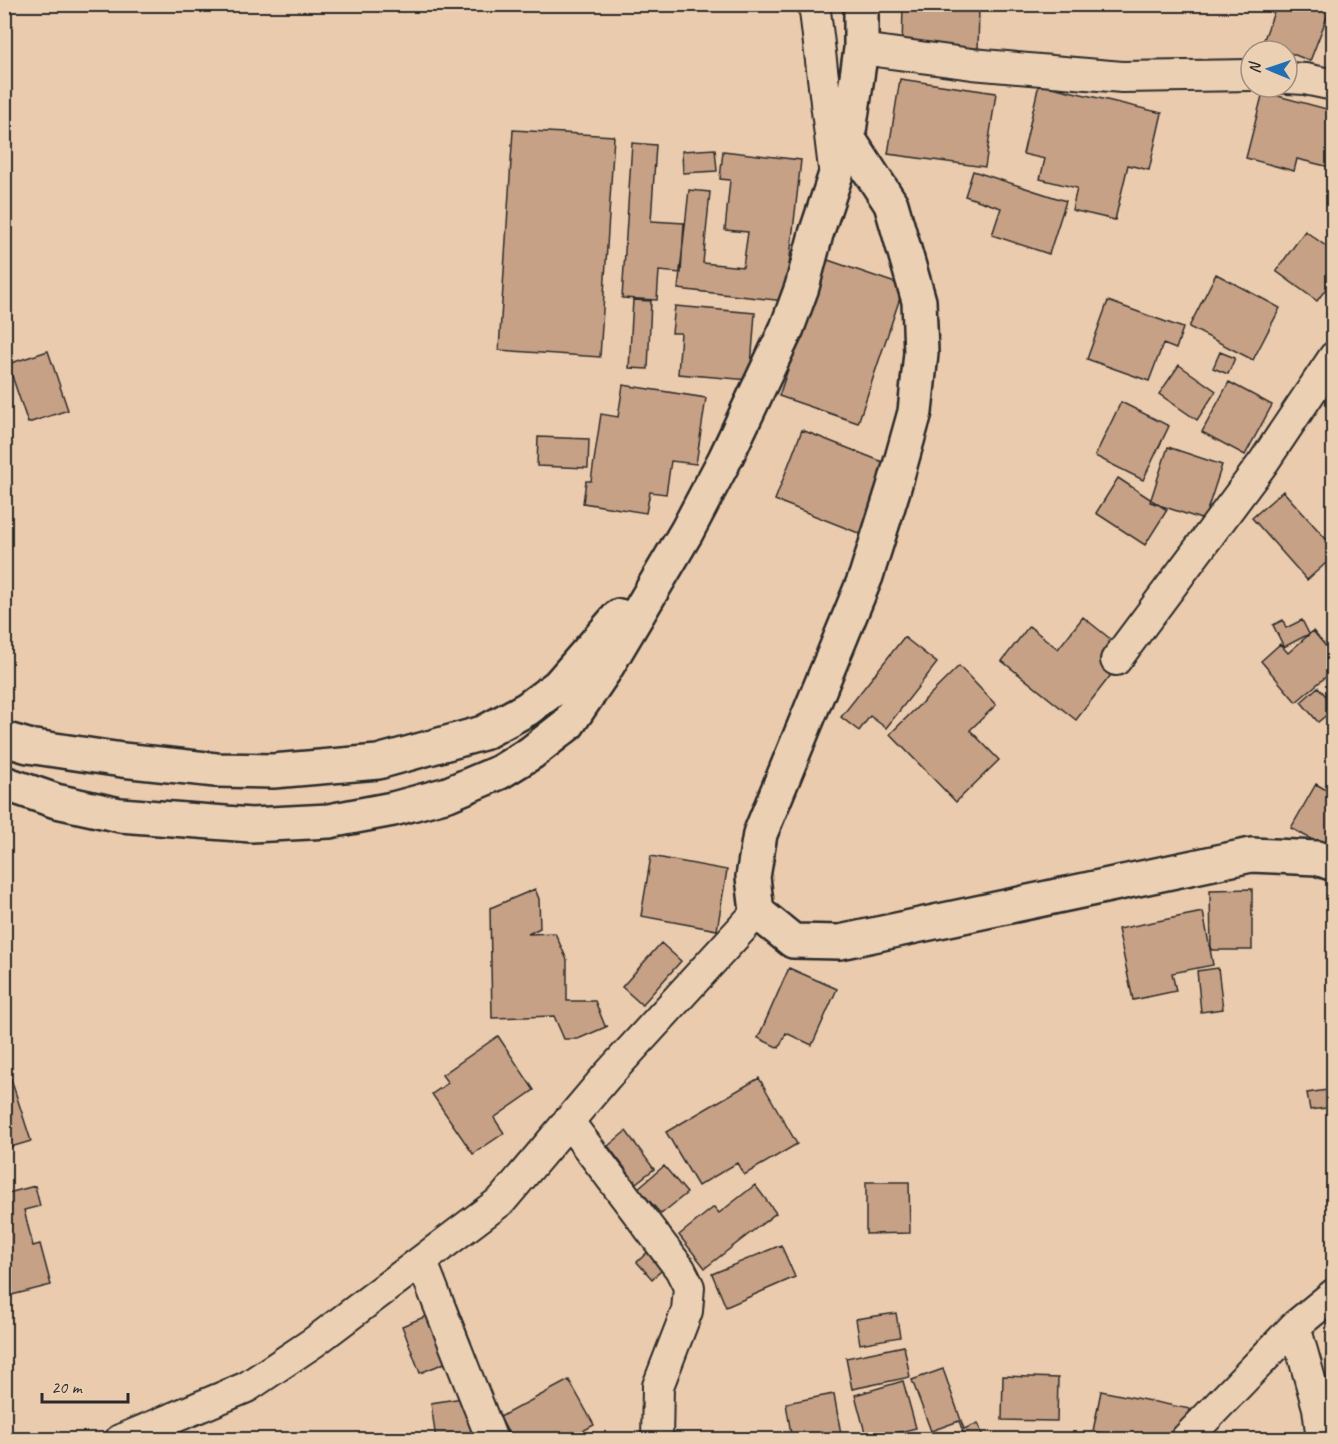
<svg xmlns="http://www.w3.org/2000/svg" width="1338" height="1444" font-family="Caveat,sans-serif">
	<rect width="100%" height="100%" fill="#ebcbad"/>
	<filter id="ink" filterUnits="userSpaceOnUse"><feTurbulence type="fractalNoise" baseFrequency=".0167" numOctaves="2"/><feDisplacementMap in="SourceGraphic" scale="12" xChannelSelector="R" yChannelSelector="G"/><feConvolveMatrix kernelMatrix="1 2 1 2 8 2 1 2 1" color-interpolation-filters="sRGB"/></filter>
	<g filter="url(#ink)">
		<path fill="#c7a185" stroke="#2b2b2b" stroke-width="1.5" d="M 903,4 L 979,4 L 978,53 L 902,51 Z
			M 1277,4 L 1332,4 L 1310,61 L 1263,42 Z
			M 900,79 L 996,93 L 985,167 L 888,154 Z
			M 1039,84 L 1162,113 L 1149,170 L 1128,165 L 1115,220 L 1072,210 L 1077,188 L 1040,179 L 1045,159 L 1023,154 Z
			M 1263,92 L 1334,111 L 1334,168 L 1297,159 L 1294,171 L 1246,158 Z
			M 513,130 L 614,136 L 600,357 L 499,350 Z
			M 632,143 L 656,145 L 651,221 L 684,223 L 681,273 L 659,271 L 657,300 L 622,298 Z
			M 715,149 L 717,171 L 683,173 L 682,151 Z
			M 723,151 L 801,160 L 785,301 L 678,289 L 689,190 L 710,192 L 703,263 L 743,267 L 748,232 L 725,230 L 730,180 L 720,179 Z
			M 973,171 L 1066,201 L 1049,254 L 992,235 L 1001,208 L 965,196 Z
			M 1305,231 L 1334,252 L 1334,278 L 1317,301 L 1276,271 Z
			M 825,259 L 904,286 L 858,423 L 779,396 Z
			M 1216,274 L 1280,308 L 1253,360 L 1189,327 Z
			M 633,300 L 651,301 L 648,369 L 629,368 Z
			M 1108,301 L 1183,328 L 1176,349 L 1163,344 L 1149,381 L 1087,359 Z
			M 675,306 L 755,313 L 750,380 L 678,374 L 681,333 L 672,333 Z
			M 48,351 L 68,410 L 28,423 L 8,364 Z
			M 1220,352 L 1235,358 L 1228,374 L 1213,368 Z
			M 1179,365 L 1216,391 L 1197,420 L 1159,394 Z
			M 1229,382 L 1272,405 L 1245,455 L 1202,432 Z
			M 623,385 L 706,398 L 696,464 L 671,461 L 666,494 L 650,492 L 646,513 L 583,503 L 586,481 L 591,481 L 601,414 L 618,417 Z
			M 1121,402 L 1169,426 L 1143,480 L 1095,456 Z
			M 802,430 L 898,468 L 871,538 L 775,500 Z
			M 538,437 L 589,439 L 588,468 L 537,466 Z
			M 1168,447 L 1222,465 L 1204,520 L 1150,502 Z
			M 1118,478 L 1167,510 L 1145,545 L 1096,513 Z
			M 1283,491 L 1334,548 L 1334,556 L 1307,580 L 1252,518 Z
			M 1083,617 L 1128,653 L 1076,720 L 1002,661 L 1029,626 L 1058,649 Z
			M 1283,620 L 1286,628 L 1302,620 L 1309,634 L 1284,647 L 1273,625 Z
			M 1313,631 L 1334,656 L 1334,670 L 1296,702 L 1261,661 L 1280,644 L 1288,653 Z
			M 904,637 L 937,663 L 886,728 L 870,716 L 859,731 L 841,717 Z
			M 959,666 L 996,705 L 970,730 L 999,760 L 956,802 L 890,734 Z
			M 1318,687 L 1334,705 L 1334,709 L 1318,722 L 1301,702 Z
			M 1316,784 L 1333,794 L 1334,792 L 1334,852 L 1291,828 Z
			M 651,856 L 727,870 L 717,930 L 641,916 Z
			M 535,889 L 539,899 L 540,928 L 528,934 L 555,933 L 567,960 L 567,1001 L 595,1001 L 605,1026 L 608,1026 L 578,1039 L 564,1039 L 554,1016 L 492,1018 L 490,908 Z
			M 1252,889 L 1252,950 L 1211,950 L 1210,890 Z
			M 1203,912 L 1213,965 L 1172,973 L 1176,991 L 1133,1000 L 1118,929 Z
			M 661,943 L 681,961 L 642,1005 L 622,987 Z
			M 789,968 L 837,989 L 812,1045 L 786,1033 L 779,1048 L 758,1038 Z
			M 1218,968 L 1223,1009 L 1201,1012 L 1197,971 Z
			M 498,1036 L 534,1090 L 494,1118 L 504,1133 L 473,1154 L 432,1094 L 448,1083 L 442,1075 Z
			M 759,1078 L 797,1144 L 744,1175 L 737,1163 L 698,1186 L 666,1132 Z
			M 11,1079 L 31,1141 L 4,1149 L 4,1081 Z
			M 1334,1089 L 1334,1107 L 1310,1110 L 1307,1093 Z
			M 626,1131 L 654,1169 L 636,1183 L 608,1146 Z
			M 664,1166 L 687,1193 L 661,1214 L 638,1188 Z
			M 866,1182 L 909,1182 L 910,1233 L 866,1234 Z
			M 755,1185 L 776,1213 L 705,1268 L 679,1235 L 714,1207 L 719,1213 Z
			M 35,1186 L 40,1206 L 24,1210 L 33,1246 L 40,1244 L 51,1285 L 4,1297 L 4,1194 Z
			M 781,1245 L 795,1277 L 726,1307 L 712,1274 Z
			M 653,1247 L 669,1264 L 652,1279 L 637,1262 Z
			M 456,1304 L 471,1342 L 448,1350 L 452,1360 L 420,1373 L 402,1326 Z
			M 896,1313 L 900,1337 L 860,1344 L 856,1319 Z
			M 904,1346 L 910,1377 L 852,1389 L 846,1358 Z
			M 943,1369 L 964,1429 L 978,1423 L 983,1437 L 966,1440 L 959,1421 L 931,1431 L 912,1380 Z
			M 1003,1376 L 1058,1378 L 1057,1421 L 1002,1420 Z
			M 569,1380 L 594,1425 L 566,1440 L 512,1440 L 500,1417 Z
			M 903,1381 L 916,1428 L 867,1440 L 855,1395 Z
			M 1101,1391 L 1190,1409 L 1184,1440 L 1134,1440 L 1093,1431 Z
			M 834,1394 L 842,1440 L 792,1440 L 786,1403 Z
			M 475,1396 L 481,1440 L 436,1440 L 431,1403 Z"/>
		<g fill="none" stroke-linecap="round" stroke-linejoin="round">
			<defs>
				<path id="minor" d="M 812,4 L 815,11 L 835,177
					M 861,49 L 972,64 L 1122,77 L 1251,75
					M 1287,78 L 1305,79 L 1334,85
					M 1116,660 L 1263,463 L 1334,357
					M 568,1121 L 680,1269 L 689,1287 L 687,1311 L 658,1386 L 657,1440
					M 422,1262 L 492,1440
					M 120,1440 L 247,1387 L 314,1342 L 502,1200 L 606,1077 L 757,912
					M 1185,1440 L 1295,1326
					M 1322,1440 L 1318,1408 L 1295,1326 L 1334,1294"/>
				<path id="tertiary" d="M 848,138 L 891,204 L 919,301 L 921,353 L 915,412 L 894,487 L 866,576 L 760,834 L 753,877 L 757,912 L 793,941 L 840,942 L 1251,855 L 1317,858 L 1334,864"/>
				<path id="secondary" d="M 4,739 L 28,746 L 122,760 L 216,770 L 273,771 L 378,762 L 483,733 L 527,709 L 558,686 L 619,616
					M 4,783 L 56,801 L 120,815 L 251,825 L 329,821 L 393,809 L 448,794 L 500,772 L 531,753 L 568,724 L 604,671 L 687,531 L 725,459 L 787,328 L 802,287 L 816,234 L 848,138 L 861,49 L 861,4"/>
			</defs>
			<use href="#minor" stroke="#2b2b2b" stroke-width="34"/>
			<use href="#tertiary" stroke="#2b2b2b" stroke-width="38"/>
			<use href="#secondary" stroke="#2b2b2b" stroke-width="38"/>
			<use href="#minor" stroke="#ecd0b3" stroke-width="30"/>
			<use href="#tertiary" stroke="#ecd0b3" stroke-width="33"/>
			<use href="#secondary" stroke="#ecd0b3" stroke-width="33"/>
		</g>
	</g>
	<rect width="1338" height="1444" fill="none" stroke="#ecd0b3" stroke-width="24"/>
	<rect x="12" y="12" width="1314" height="1420" fill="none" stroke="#2b2b2b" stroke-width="2" filter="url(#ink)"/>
	<g transform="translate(1269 69) rotate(272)"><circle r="28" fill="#ecd0b3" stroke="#9f8e7d" stroke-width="1.5"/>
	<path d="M0-4.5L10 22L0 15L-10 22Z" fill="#1f6fb2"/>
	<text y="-9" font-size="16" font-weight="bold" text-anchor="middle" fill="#2b2b2b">N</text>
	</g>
	<path d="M42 1393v9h86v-9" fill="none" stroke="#2b2b2b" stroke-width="3"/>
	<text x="51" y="1393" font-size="18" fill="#2b2b2b" stroke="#ecd0b3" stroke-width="4.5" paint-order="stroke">20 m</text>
</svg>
